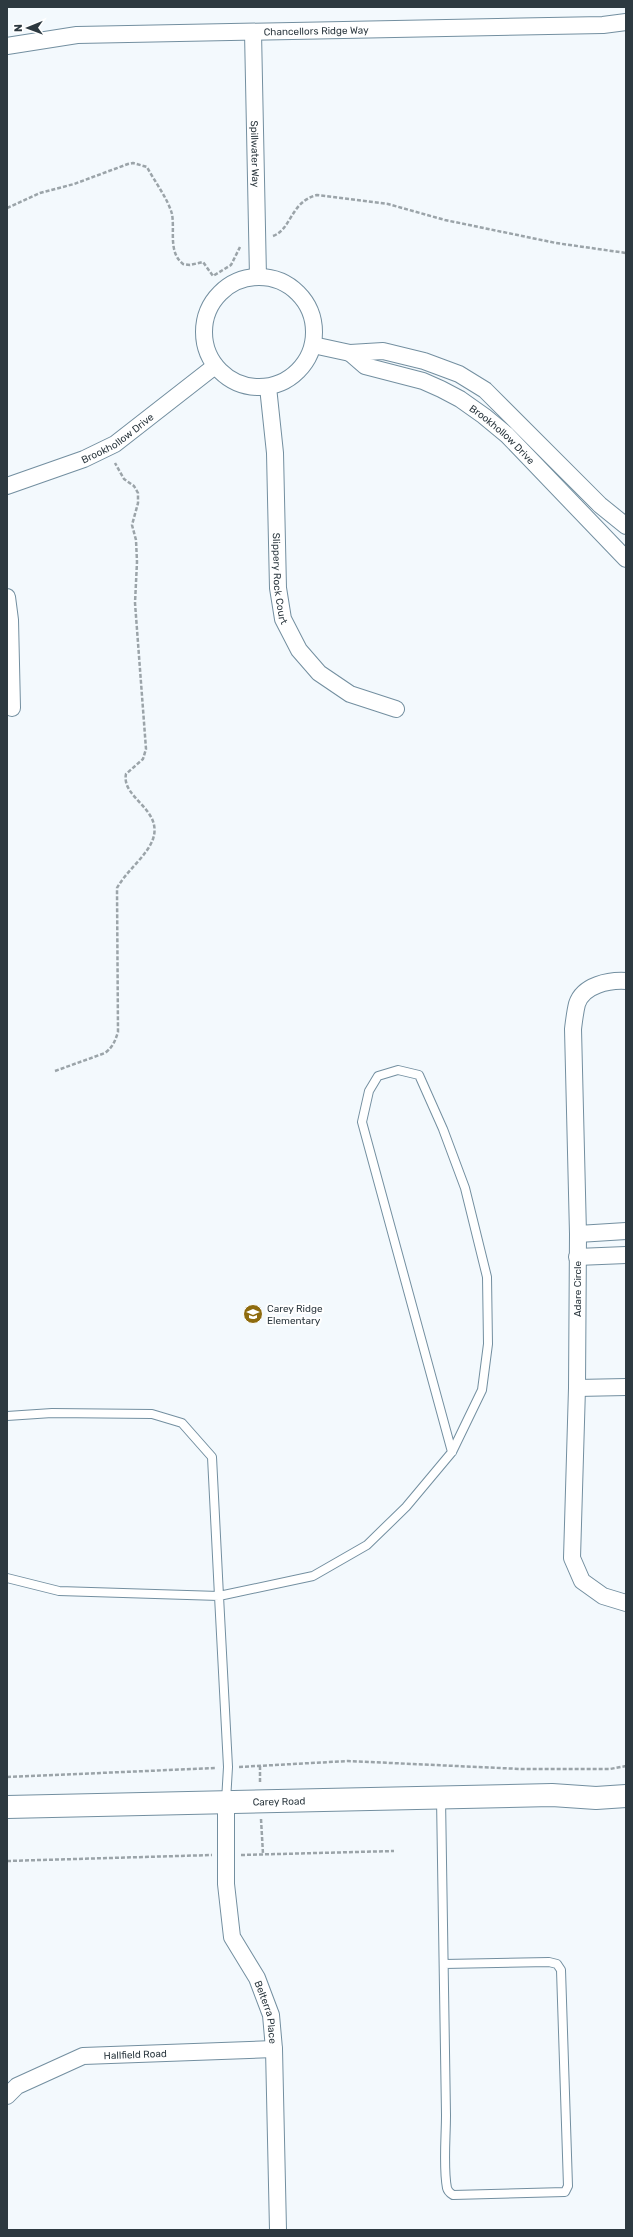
<svg xmlns="http://www.w3.org/2000/svg" width="633" height="2237" font-family="Rubik,sans-serif">
	<rect width="100%" height="100%" fill="#f3f9fd"/>
	<g fill="none" stroke-linecap="round" stroke-linejoin="round">
		<defs>
			<path id="lane" d="M 7,1416 L 52,1413 L 152,1414 L 182,1423 L 212,1457 L 219,1596 L 313,1576 L 367,1545 L 406,1507 L 452,1452 L 482,1390 L 488,1344 L 487,1277 L 465,1188 L 443,1129 L 419,1075 L 398,1070 L 378,1076 L 369,1091 L 362,1122 L 452,1452
				M 7,1578 L 59,1591 L 219,1596 L 228,1767 L 226,1801
				M 441,1798 C 443,1904 445,2010 446,2115 C 446,2137 443,2168 447,2188 C 448,2192 450,2193 453,2195 L 565,2192 L 568,2186 L 561,1970 L 557,1964 L 549,1962 L 444,1964"/>
			<g id="street">
				<path id="s1" d="M 253,32 L 258,277"/>
				<path id="s2" d="M 7,46 L 77,35 L 603,25 L 626,22"/>
				<circle cx="259" cy="332" r="55"/>
				<path d="M 313,345 L 350,353 L 383,351 L 424,361 L 459,374 L 485,390 L 600,505 L 626,526"/>
				<path id="s3" d="M 350,353 L 365,366 L 423,381 L 441,389 L 460,399 L 484,416 L 507,435 L 626,559"/>
				<path id="s4" d="M 268,387 L 275,453 L 278,588 L 283,619 L 299,650 L 319,673 L 350,694 L 396,709"/>
				<path id="s5" d="M 7,486 L 84,459 L 115,444 L 215,366"/>
				<path d="M 7,597 L 10,620 L 12,708"/>
				<path d="M 626,981 C 609,980 583,985 577,1004 C 575,1012 574,1021 573,1029 L 578,1234 L 577,1388 L 572,1558 L 582,1581 L 603,1596 L 626,1603"/>
				<path d="M 578,1234 L 626,1231"/>
				<path d="M 577,1257 L 626,1255"/>
				<path d="M 577,1388 L 626,1387"/>
				<path id="s6" d="M 226,1802 L 226,1884 L 232,1937 L 257,1978 L 271,2015 L 274,2049 L 278,2230"/>
				<path id="s7" d="M 7,2096 L 17,2086 L 83,2056 L 274,2049"/>
			</g>
			<g id="secondary">
				<path id="s8" d="M 7,1807 L 552,1795 L 596,1798 L 626,1796"/>
			</g>
		</defs>
		<use href="#lane" stroke="#738fa0" stroke-width="10"/>
		<use href="#street" stroke="#738fa0" stroke-width="18"/>
		<use href="#secondary" stroke="#738fa0" stroke-width="24"/>
		<path stroke="#9ba4a9" stroke-width="2.5" stroke-dasharray="4 2" stroke-linecap="butt" d="M 7,208 L 40,193 L 74,184 L 128,164 L 133,163 L 147,167 C 155,182 168,199 172,214 C 175,231 168,252 183,264 L 190,265 L 203,262 L 213,276 L 231,265 L 240,247
			M 273,236 C 292,229 290,202 317,195 L 388,204 L 445,220 L 556,243 L 626,253
			M 55,1071 L 105,1053 C 113,1047 115,1041 118,1032 L 117,888 C 127,870 147,856 153,839 C 163,809 121,798 126,774 L 143,759 L 146,749 L 135,603 L 137,562 L 136,540 L 132,525 L 138,503 L 138,493 L 134,486 L 124,479 L 115,463
			M 260,1766 L 260,1784
			M 239,1767 L 348,1761 L 521,1769 L 610,1769 L 626,1766
			M 7,1777 L 216,1768
			M 261,1819 L 263,1854
			M 241,1855 L 394,1851
			M 7,1861 L 212,1855"/>
		<use href="#lane" stroke="#fff" stroke-width="8"/>
		<use href="#street" stroke="#fff" stroke-width="16"/>
		<use href="#secondary" stroke="#fff" stroke-width="22"/>
	</g>
	<defs>
		<symbol id="school-disc" viewBox="-11 -11 22 22"><circle r="9.5" fill="#8e6b0e" stroke="#fff"/><path d="M0-5L7-2L0 1L-7-2ZM-4 1L0 2.5L4 1V4Q0 6-4 4Z" fill="#fff"/></symbol>
	</defs>
	<g fill-rule="evenodd">
		<use href="#school-disc" x="242" y="1303" width="22" height="22"/>
	</g>
	<g text-anchor="middle" stroke-width="4" stroke-linejoin="round" paint-order="stroke">
		<g font-size="10" fill="#2d3940" stroke="#fff">
			<text dy="4" stroke="none"><textPath href="#s2" startOffset="310">Chancellors Ridge Way</textPath></text>
			<text dy="4" stroke="none"><textPath href="#s1" startOffset="122">Spillwater Way</textPath></text>
			<text dy="4" stroke="none"><textPath href="#s3" startOffset="176">Brookhollow Drive</textPath></text>
			<text dy="4" stroke="none"><textPath href="#s5" startOffset="121">Brookhollow Drive</textPath></text>
			<text dy="4" stroke="none"><textPath href="#s4" startOffset="192">Slippery Rock Court</textPath></text>
			<text transform="translate(577 1289) rotate(-90)" y="4">Adare Circle</text>
			<text dy="4" stroke="none"><textPath href="#s8" startOffset="272">Carey Road</textPath></text>
			<text dy="4" stroke="none"><textPath href="#s6" startOffset="219">Belterra Place</textPath></text>
			<text dy="4" stroke="none"><textPath href="#s7" startOffset="139">Hallfield Road</textPath></text>
		</g>
		<g font-size="10" fill="#2d3940" stroke="#fff" text-anchor="start">
			<text x="267" y="1312">Carey Ridge<tspan x="267" dy="12">Elementary</tspan></text>
		</g>
	</g>
	<rect width="633" height="2237" fill="none" stroke="#2d3940" stroke-width="16"/>
	<g transform="translate(28 28) rotate(269)" stroke="#ffffff" stroke-width="3" paint-order="stroke">
	<path d="M0-3L7 15L0 10L-7 15Z" fill="#2d3940"/>
	<text y="-6" font-size="11" font-weight="bold" text-anchor="middle" fill="#2d3940">N</text>
	</g>
</svg>
